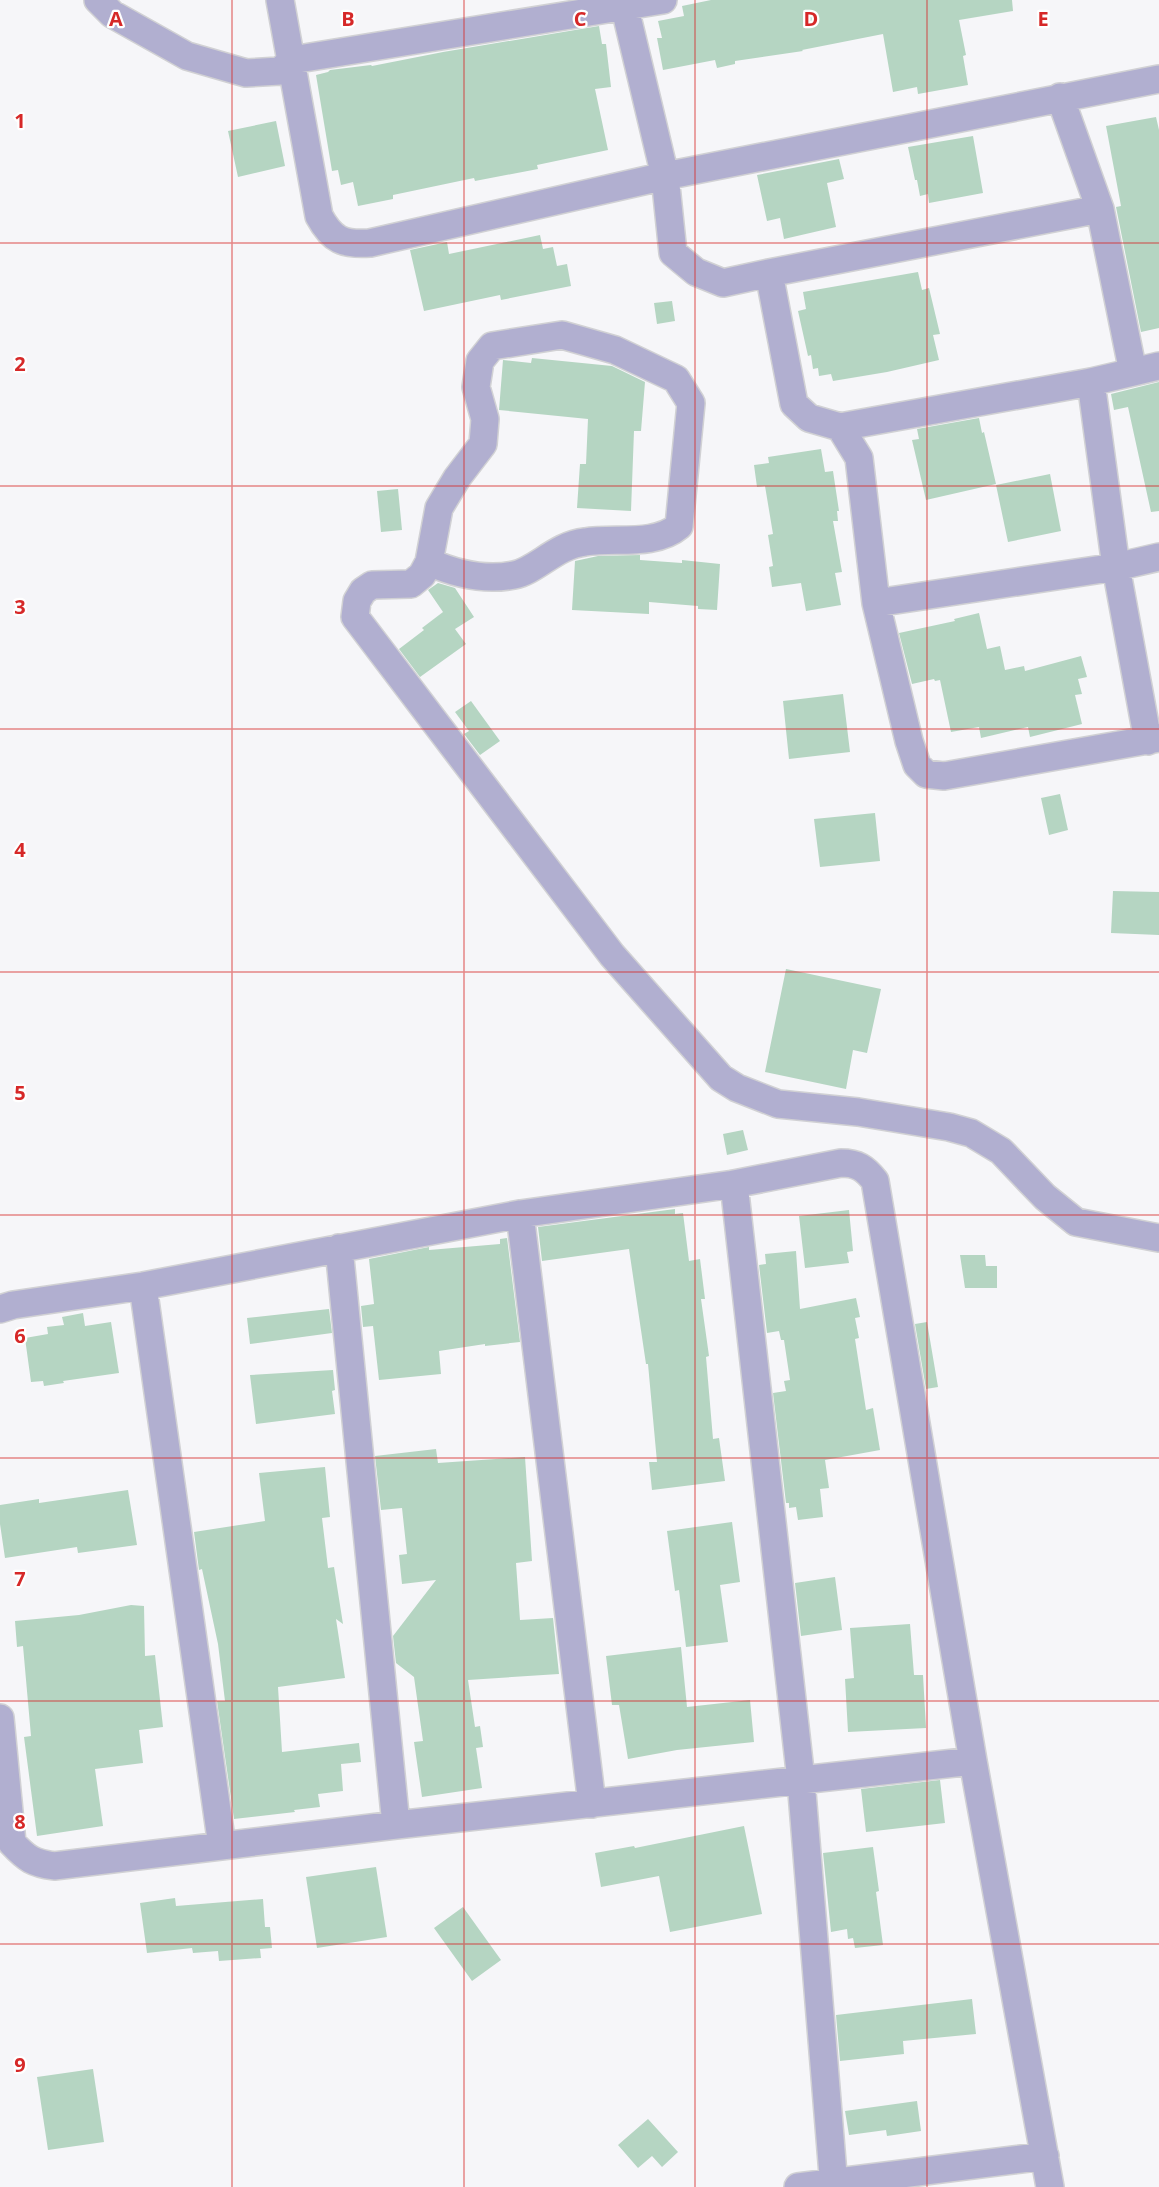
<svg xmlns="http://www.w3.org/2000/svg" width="1159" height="2187" font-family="'Open Sans',sans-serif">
	<rect width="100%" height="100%" fill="#f6f6f9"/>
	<path fill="#b5d5c2" d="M 711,0 L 1012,0 L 1013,11 L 959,20 L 966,55 L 963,56 L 968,85 L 918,94 L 917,87 L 893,92 L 883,34 L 802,50 L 803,51 L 735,61 L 735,64 L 717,68 L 715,60 L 663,70 L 657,38 L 662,38 L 658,21 L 684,16 L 682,6 Z
		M 599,26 L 602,44 L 606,44 L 611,87 L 595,89 L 608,150 L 537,165 L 538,169 L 475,181 L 474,178 L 393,195 L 393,199 L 358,206 L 353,182 L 341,185 L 338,170 L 332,171 L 316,75 L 328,72 L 330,70 L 371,65 L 372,66 L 443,52 Z
		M 1156,117 L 1159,130 L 1159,328 L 1141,332 L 1116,207 L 1121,206 L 1106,126 Z
		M 276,121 L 285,166 L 238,177 L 228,131 Z
		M 973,136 L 983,193 L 929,203 L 928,194 L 920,196 L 917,180 L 915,180 L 908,147 Z
		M 839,159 L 844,179 L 827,183 L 836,227 L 784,239 L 780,218 L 767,221 L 757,175 Z
		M 540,235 L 543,249 L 553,247 L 557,266 L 567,264 L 571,286 L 501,300 L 500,295 L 424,311 L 410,250 L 447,242 L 449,254 Z
		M 918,272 L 922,290 L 929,288 L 940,334 L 933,335 L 939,360 L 887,372 L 833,381 L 831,374 L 819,376 L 818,368 L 813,369 L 811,355 L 808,356 L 798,311 L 806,309 L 803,292 Z
		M 672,301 L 675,321 L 657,324 L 654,303 Z
		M 532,358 L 612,366 L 645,382 L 641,431 L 634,431 L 631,511 L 577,508 L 580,464 L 586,464 L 588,419 L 499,410 L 503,360 L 531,363 Z
		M 1159,382 L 1159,511 L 1151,512 L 1128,407 L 1114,410 L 1111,394 Z
		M 979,418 L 982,433 L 984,432 L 996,484 L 926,500 L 912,440 L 919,439 L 917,429 Z
		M 821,449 L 825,472 L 833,471 L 839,511 L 837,511 L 838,521 L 833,521 L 842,572 L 835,573 L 841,605 L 806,611 L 801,583 L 772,587 L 769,567 L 773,566 L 768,535 L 773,534 L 765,486 L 757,487 L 754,465 L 769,463 L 768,457 Z
		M 1050,474 L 1061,531 L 1008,542 L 996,485 Z
		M 398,489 L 402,530 L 381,532 L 377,491 Z
		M 640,555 L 640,560 L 682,563 L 682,560 L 720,564 L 717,610 L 698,609 L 698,606 L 649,602 L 649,614 L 572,610 L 575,561 L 598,556 Z
		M 438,583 L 455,588 L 474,617 L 455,629 L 466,644 L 420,677 L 399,649 L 424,630 L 422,628 L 443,612 L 428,590 Z
		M 979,613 L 987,649 L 1000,646 L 1005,670 L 1024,666 L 1025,671 L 1081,656 L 1087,677 L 1078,679 L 1082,694 L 1075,695 L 1082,724 L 1030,737 L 1028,727 L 981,738 L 979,727 L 951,732 L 940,680 L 935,681 L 934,679 L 912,684 L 899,633 L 955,621 L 954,619 Z
		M 843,694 L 850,752 L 789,759 L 783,701 Z
		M 471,701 L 500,741 L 480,755 L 464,734 L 469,731 L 455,712 Z
		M 1060,794 L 1068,830 L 1049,835 L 1041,798 Z
		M 875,813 L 880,861 L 820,867 L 814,819 Z
		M 1113,891 L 1159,892 L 1159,935 L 1111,933 Z
		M 786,969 L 881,989 L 867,1053 L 853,1050 L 846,1089 L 765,1072 Z
		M 743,1130 L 748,1150 L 727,1155 L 723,1134 Z
		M 675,1209 L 675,1214 L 683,1213 L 689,1261 L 700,1259 L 705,1299 L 701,1299 L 709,1356 L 706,1357 L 713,1439 L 719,1438 L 725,1481 L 652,1490 L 649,1462 L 657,1462 L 648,1364 L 646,1364 L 629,1249 L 542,1261 L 538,1227 Z
		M 849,1210 L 853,1251 L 847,1252 L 849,1263 L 805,1268 L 799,1216 Z
		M 507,1238 L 520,1342 L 485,1346 L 485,1344 L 439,1351 L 441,1374 L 379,1380 L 373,1326 L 363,1327 L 361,1306 L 374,1304 L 369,1259 L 429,1247 L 429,1250 L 500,1244 L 500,1239 Z
		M 796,1251 L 800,1309 L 856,1298 L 860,1317 L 855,1318 L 859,1338 L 855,1339 L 866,1410 L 873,1408 L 880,1450 L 825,1460 L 829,1488 L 820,1489 L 823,1517 L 798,1520 L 796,1507 L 789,1508 L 789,1503 L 786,1503 L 773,1393 L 786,1391 L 784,1381 L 790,1380 L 784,1340 L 781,1340 L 779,1331 L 767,1333 L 759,1265 L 766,1264 L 765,1254 Z
		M 960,1255 L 985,1255 L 986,1266 L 997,1266 L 997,1288 L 965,1288 Z
		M 329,1309 L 332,1333 L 250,1344 L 247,1318 Z
		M 83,1313 L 85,1326 L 111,1322 L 119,1373 L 63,1381 L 64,1383 L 44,1386 L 43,1381 L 31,1382 L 25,1338 L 48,1334 L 47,1327 L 64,1325 L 62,1317 Z
		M 927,1322 L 938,1387 L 926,1389 L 915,1324 Z
		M 333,1370 L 335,1390 L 332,1391 L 335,1414 L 256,1424 L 250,1375 Z
		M 436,1449 L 438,1463 L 525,1457 L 532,1561 L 516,1563 L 520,1620 L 553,1618 L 559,1674 L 468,1680 L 475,1727 L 480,1726 L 483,1747 L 476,1748 L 482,1788 L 422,1797 L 414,1742 L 423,1741 L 414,1677 L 396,1663 L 393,1636 L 436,1580 L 402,1584 L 399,1555 L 407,1554 L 402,1508 L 381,1510 L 375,1456 Z
		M 325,1467 L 330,1517 L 322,1518 L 328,1568 L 334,1567 L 343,1624 L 336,1619 L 345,1678 L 278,1687 L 282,1752 L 359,1743 L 361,1762 L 341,1764 L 343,1791 L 318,1794 L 320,1807 L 294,1810 L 295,1812 L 234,1819 L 217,1701 L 225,1701 L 218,1644 L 202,1569 L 199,1570 L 194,1532 L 265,1521 L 259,1473 Z
		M 128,1490 L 137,1545 L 78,1553 L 77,1547 L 5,1558 L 0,1524 L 0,1505 L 39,1499 L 39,1503 Z
		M 732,1522 L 740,1582 L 720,1585 L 728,1642 L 686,1647 L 679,1590 L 675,1591 L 667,1531 Z
		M 835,1577 L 842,1630 L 801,1636 L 795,1583 Z
		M 131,1605 L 144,1606 L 145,1656 L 155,1655 L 163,1727 L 139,1730 L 143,1763 L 95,1769 L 103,1826 L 37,1836 L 24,1737 L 31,1736 L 23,1646 L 17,1647 L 15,1621 L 79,1615 Z
		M 910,1624 L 914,1675 L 923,1675 L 926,1728 L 848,1732 L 845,1679 L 854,1678 L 850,1628 Z
		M 681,1647 L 687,1707 L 750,1700 L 754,1742 L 677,1750 L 628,1759 L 619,1705 L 612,1705 L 606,1656 Z
		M 940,1780 L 945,1823 L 866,1832 L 861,1789 Z
		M 744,1826 L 762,1914 L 670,1932 L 659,1876 L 601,1887 L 595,1853 L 634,1846 L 635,1848 Z
		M 873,1847 L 879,1891 L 876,1892 L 883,1945 L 855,1948 L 853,1938 L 848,1939 L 847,1929 L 831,1932 L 823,1853 Z
		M 376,1867 L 387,1937 L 317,1948 L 306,1877 Z
		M 175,1898 L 176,1906 L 263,1899 L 265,1927 L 270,1927 L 272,1948 L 260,1949 L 261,1958 L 219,1961 L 218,1951 L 193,1953 L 192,1948 L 147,1953 L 140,1903 Z
		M 463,1907 L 501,1960 L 472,1981 L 434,1928 Z
		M 972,1999 L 976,2034 L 903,2041 L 904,2054 L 840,2061 L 836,2015 Z
		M 93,2069 L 104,2142 L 48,2150 L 37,2077 Z
		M 917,2101 L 921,2131 L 887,2136 L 886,2130 L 849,2135 L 845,2111 Z
		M 648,2119 L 678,2152 L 662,2167 L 652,2156 L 638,2168 L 618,2145 Z"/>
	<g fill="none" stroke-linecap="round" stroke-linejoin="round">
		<defs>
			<path id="street" d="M 98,0 L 112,14 L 187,56 L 246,73 L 280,71 L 292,60 L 663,0
				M 280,0 L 319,216 C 332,240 343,245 370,243 L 665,176 L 1159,79
				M 623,0 L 665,176 L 673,253 L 696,272 L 723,283 L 769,273 L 794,404 L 809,418 L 840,427 L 1091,382 L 1159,366
				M 1060,97 L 1100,209 L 1133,372
				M 769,273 L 1100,209
				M 1091,382 L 1116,567 L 1148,741
				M 840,427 L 859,458 L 876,603 L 909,741 L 917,765 L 926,774 L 944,776 L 1159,738
				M 429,562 C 456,574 484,581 514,575 C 536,571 556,545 585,542 C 615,537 654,547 679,526 L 691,403 L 676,379 L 615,350 L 562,335 L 492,346 L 480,361 L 476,387 L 485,419 L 483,444 L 457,478 L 439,508 L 429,562 L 422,575 L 411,584 L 372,585 L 363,591 L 357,601 L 355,617 L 612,955 L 721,1078 L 737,1088 L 778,1104 L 858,1112 L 949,1127 L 971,1133 L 1001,1151 L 1045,1197 L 1076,1222 L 1159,1238
				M 876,603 L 1116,567 L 1159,557
				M 734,1184 L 801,1780 L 834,2187
				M 520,1214 L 592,1804
				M 339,1248 L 396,1825
				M 143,1286 L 222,1846
				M 0,1309 L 13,1305 L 143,1286 L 520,1214 L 734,1184 L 841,1163 C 857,1163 865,1168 875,1181 L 973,1761 L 1050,2187
				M 0,1718 L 12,1843 C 27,1859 33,1863 54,1866 L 396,1825 L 973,1761
				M 798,2187 L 1045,2156"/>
		</defs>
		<use href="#street" stroke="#d1d1d4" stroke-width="30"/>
		<use href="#street" stroke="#b1afd0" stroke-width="27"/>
	</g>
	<path fill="none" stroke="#d62828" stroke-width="1.5" stroke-opacity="0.55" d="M 232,0 L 232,2187M 464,0 L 464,2187M 695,0 L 695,2187M 927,0 L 927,2187M 0,243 L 1159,243M 0,486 L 1159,486M 0,729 L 1159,729M 0,972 L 1159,972M 0,1215 L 1159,1215M 0,1458 L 1159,1458M 0,1701 L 1159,1701M 0,1944 L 1159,1944"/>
	<g font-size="20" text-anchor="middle" font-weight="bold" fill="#d62828" stroke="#fff" stroke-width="4.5" stroke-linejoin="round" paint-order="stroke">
		<text x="116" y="26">A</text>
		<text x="348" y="26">B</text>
		<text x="580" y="26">C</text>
		<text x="811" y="26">D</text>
		<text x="1043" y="26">E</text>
		<text x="20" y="128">1</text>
		<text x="20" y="371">2</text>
		<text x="20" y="614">3</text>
		<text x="20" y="857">4</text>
		<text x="20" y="1100">5</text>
		<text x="20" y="1343">6</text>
		<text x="20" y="1586">7</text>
		<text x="20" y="1829">8</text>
		<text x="20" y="2072">9</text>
	</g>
</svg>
